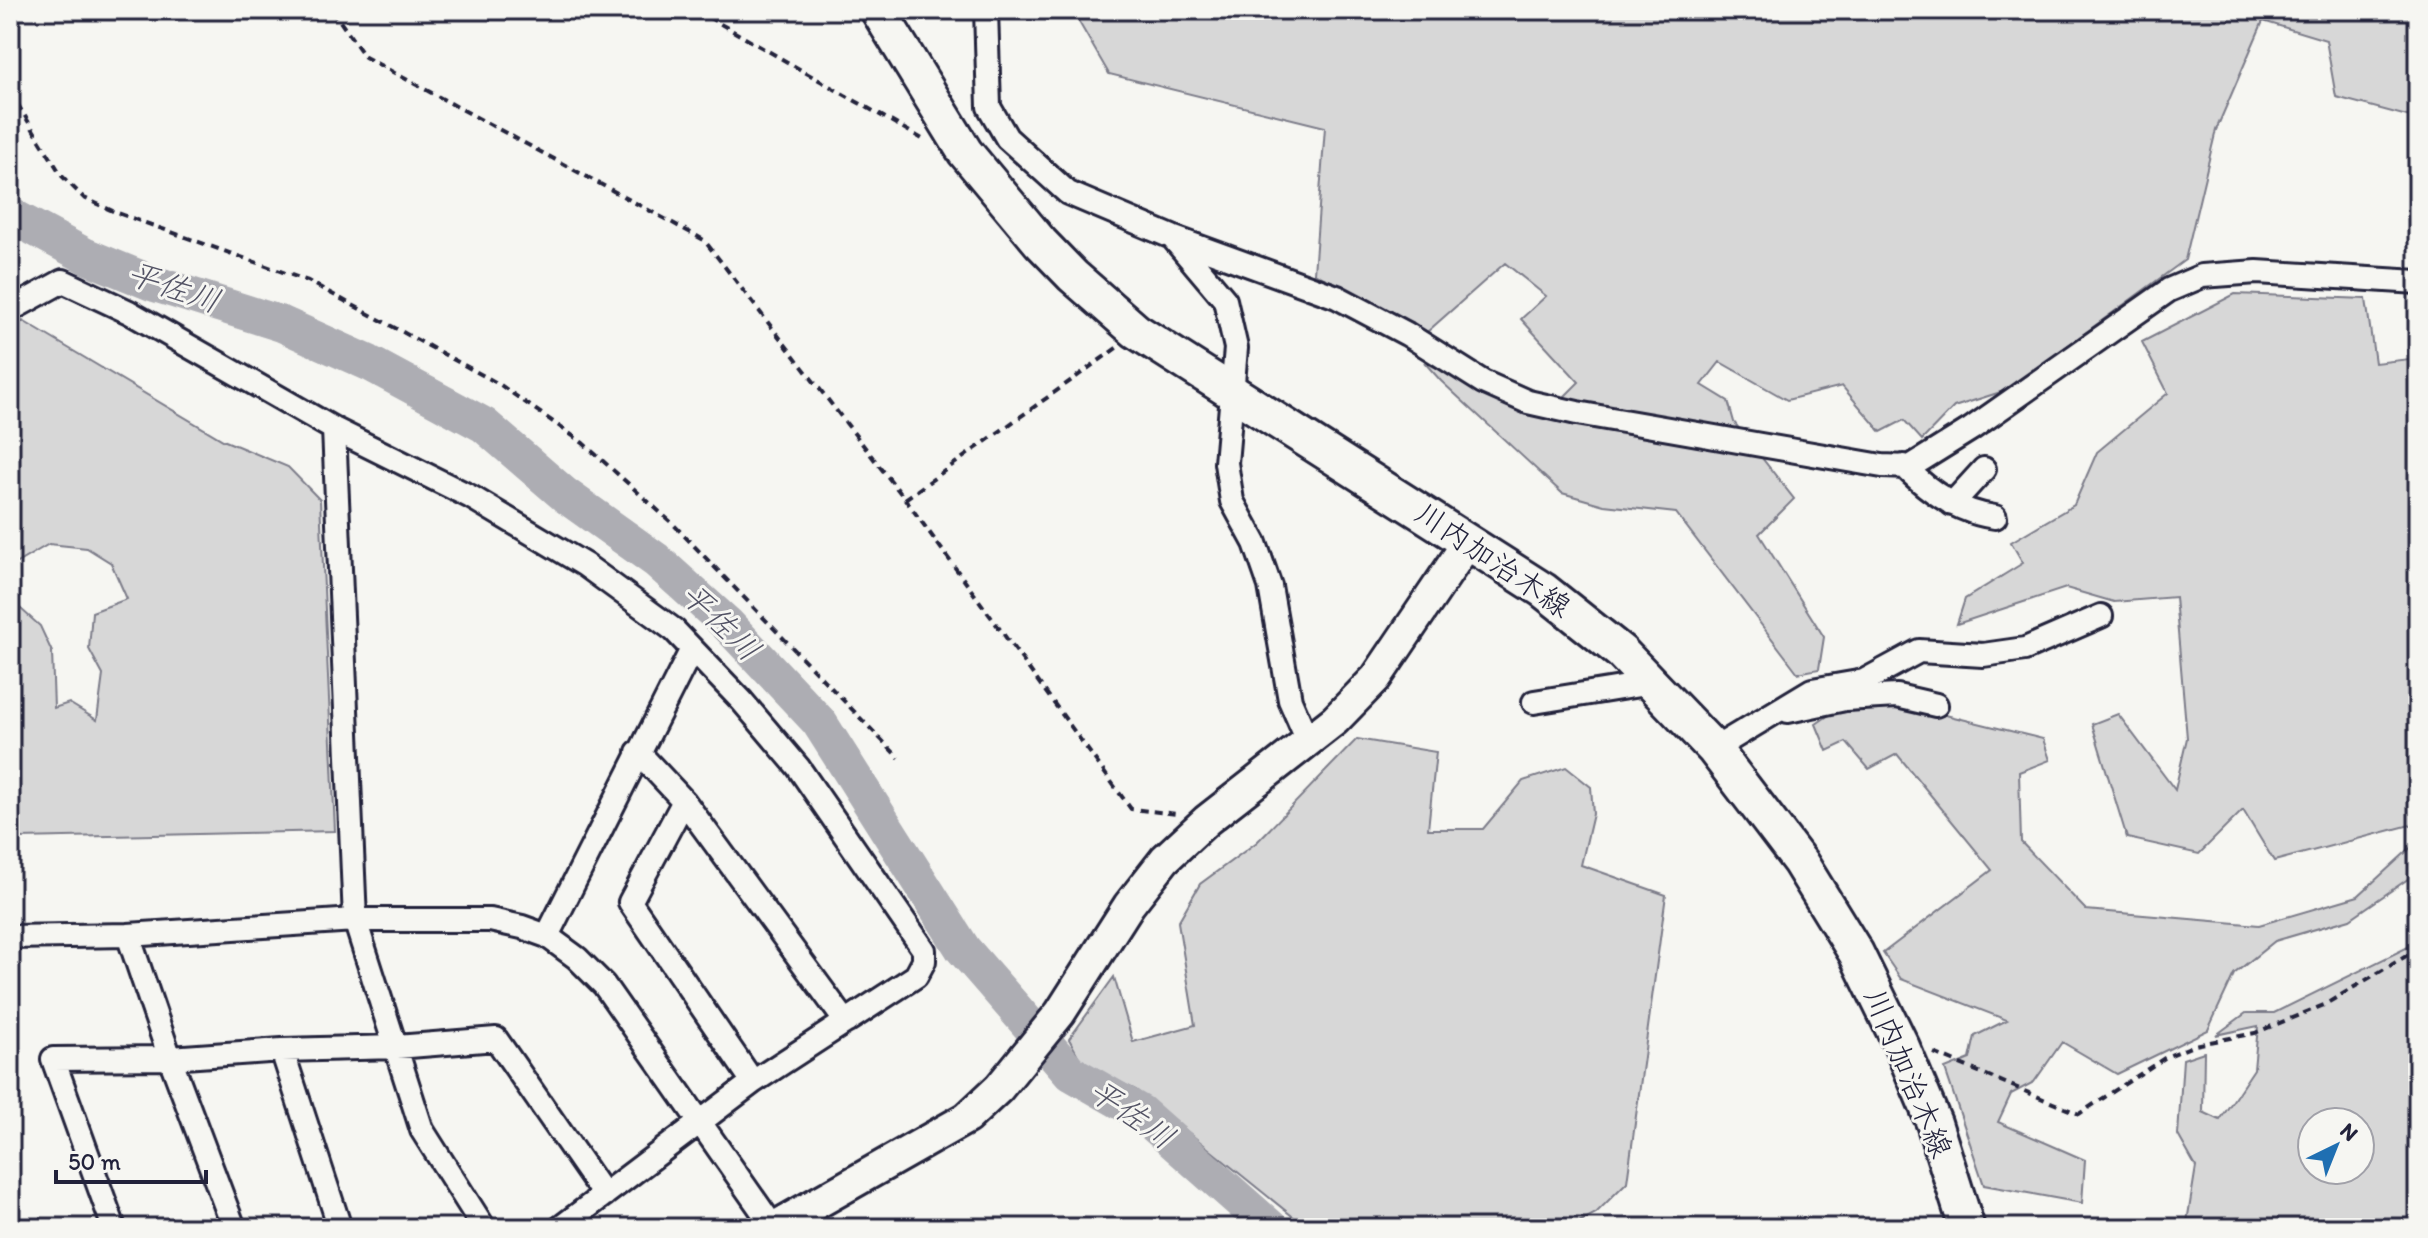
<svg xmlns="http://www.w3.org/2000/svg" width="2428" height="1238" font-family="Itim,'Klee One',sans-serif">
	<rect width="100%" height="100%" fill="#f6f6f2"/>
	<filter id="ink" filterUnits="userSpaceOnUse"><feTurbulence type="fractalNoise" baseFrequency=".0125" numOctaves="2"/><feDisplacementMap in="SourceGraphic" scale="16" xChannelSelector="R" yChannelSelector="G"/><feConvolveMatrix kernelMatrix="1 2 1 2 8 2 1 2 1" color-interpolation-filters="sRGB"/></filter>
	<g filter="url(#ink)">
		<path fill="#d7d7d7" stroke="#7c7c89" stroke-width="2" fill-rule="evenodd" d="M 1072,10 L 2418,10 L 2418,119 L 2336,97 L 2326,40 L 2263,21 L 2216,130 L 2185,260 L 2007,390 L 1954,407 L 1922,440 L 1904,420 L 1881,432 L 1842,386 L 1787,400 L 1720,362 L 1702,385 L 1728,401 L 1734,422 L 1794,499 L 1759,534 L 1824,637 L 1819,669 L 1798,673 L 1676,513 L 1604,505 L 1562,493 L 1441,381 L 1424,362 L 1544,417 L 1579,382 L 1521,319 L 1546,296 L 1505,263 L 1427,332 L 1314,273 L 1325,127 L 1109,74 Z
			M 2235,294 L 2366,299 L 2375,363 L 2418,358 L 2418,823 L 2274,861 L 2243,810 L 2199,854 L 2127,838 L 2092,724 L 2118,714 L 2175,790 L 2187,738 L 2175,597 L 2114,602 L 2066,588 L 1957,624 L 1965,599 L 2023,563 L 2011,542 L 2074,505 L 2097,452 L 2168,393 L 2142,342 Z
			M 23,321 L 223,440 L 288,467 L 320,500 L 335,831 L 20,838 L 10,802 L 10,596 L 12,601 L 40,626 L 52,652 L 54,708 L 69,703 L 97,720 L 103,675 L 89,649 L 92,612 L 127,599 L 111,563 L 87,548 L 49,544 L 10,567 L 10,331 Z
			M 1913,707 L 2043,739 L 2050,760 L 2019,772 L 2021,842 L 2086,910 L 2259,925 L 2358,896 L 2418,841 L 2418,872 L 2350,919 L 2275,941 L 2234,974 L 2208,1030 L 2117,1074 L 2062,1042 L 2034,1082 L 2011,1094 L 1998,1122 L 2085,1160 L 2082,1203 L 1984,1185 L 1945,1069 L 1970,1059 L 1975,1036 L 2007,1020 L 1901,979 L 1883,953 L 1992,870 L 1897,754 L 1869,769 L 1846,742 L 1827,751 L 1816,724 L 1832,713 Z
			M 1357,739 L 1436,752 L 1428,829 L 1483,829 L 1523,781 L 1566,767 L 1591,787 L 1593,814 L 1581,865 L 1666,895 L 1627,1182 L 1596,1213 L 1568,1228 L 1307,1228 L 1136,1090 L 1082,1063 L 1069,1039 L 1114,977 L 1133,1042 L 1195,1025 L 1178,922 L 1200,884 L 1257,842 Z
			M 2418,942 L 2418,1228 L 2186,1228 L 2196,1167 L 2178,1135 L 2183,1059 L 2204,1052 L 2203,1112 L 2220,1120 L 2254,1069 L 2258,1026 L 2216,1035 L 2246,1013 L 2274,1013 ZM 2360,1122 L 2360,1170 L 2312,1170 L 2312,1122 Z"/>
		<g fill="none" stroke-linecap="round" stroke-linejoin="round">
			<path stroke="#adadb3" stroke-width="36" d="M 10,215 L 86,256 L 152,283 L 282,324 L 369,363 L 484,425 L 565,495 L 656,560 L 727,624 L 819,722 L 963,949 L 1071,1073 L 1141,1113 L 1271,1228"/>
			<defs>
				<path id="street" d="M 986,10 L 989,107 L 1007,138 L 1068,193 L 1172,237 L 1225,300 L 1236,348 L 1226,463 L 1232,501 L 1255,543 L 1270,586 L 1290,700 L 1308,741
					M 1172,237 L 1337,297 L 1407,334 L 1483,382 L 1528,402 L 1577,413 L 1882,466 L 1910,467 L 1971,429 L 2169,290 L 2202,276 L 2257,272 L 2418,282
					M 10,310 L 63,281 L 129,312 L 334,429 L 471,497 L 585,565 L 674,630 L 742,701 L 798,767 L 924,950 L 924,961 L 916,976 L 753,1082 L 560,1228
					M 334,429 L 355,920 L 422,1130 L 484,1228
					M 1904,466 C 1929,492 1958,512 1995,517
					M 1952,504 L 1984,469
					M 1534,702 L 1652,683
					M 1788,711 L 1845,699 L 1897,696 L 1936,705
					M 1714,749 L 1812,690 L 1864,681 L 1919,651 L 1983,655 L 2025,649 L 2101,616
					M 638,752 L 684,801 L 846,1022
					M 684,801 L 630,902 L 753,1082
					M 128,935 L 170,1058 L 234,1228
					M 547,936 L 692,649
					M 10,937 L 128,935 L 355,920 L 490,920 L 522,927 L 547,936 L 577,958 L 604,985 L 774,1228
					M 282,1050 L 340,1228
					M 114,1228 L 53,1059 L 170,1058 L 282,1050 L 397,1047 L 496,1039 L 604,1195"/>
				<path id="secondary" d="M 773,1228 L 967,1118 L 999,1088 L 1060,1013 L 1129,905 L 1165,859 L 1207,820 L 1335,720 L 1376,678 L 1468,542"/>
				<path id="primary" d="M 878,10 L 965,152 L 1040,242 L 1073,276 L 1136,331 L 1543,590 L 1621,652 L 1714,749 L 1800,862 L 1856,953 L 1902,1047 L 1934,1123 L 1967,1228"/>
			</defs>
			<use href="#street" stroke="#22223b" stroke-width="28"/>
			<use href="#secondary" stroke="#22223b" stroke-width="36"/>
			<use href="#primary" stroke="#22223b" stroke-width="40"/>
			<path stroke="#22223b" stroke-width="4" stroke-dasharray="8 6" stroke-linecap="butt" d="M 332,10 L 365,57 L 704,240 L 905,499 L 1131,809 L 1178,814
				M 696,10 L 924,140
				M 10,92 L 62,176 L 84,198 L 115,212 L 308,281 L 499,384 L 583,443 L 672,523 L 899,758
				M 905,499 L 1118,347
				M 1934,1053 L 2079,1114 L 2166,1057 L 2195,1045 L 2255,1033 L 2324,1005 L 2418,949"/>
			<use href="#street" stroke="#f6f6f2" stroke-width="22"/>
			<use href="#secondary" stroke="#f6f6f2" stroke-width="30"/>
			<use href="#primary" stroke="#f6f6f2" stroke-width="34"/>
		</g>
	</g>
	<g text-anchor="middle" stroke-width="6" stroke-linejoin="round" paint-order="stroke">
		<g font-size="30" fill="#22223b" stroke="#f6f6f2">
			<text transform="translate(1493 560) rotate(34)" y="10">川内加治木線</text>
			<text transform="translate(1908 1073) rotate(67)" y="10">川内加治木線</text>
		</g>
		<g font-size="32" font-style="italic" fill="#535365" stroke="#f6f6f2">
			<text transform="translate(174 287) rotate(19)" y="11">平佐川</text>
			<text transform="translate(721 622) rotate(44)" y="11">平佐川</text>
			<text transform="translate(1132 1114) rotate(35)" y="11">平佐川</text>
		</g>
	</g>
	<rect width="2428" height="1238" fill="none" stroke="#f6f6f2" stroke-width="40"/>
	<rect x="20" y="20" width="2388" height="1198" fill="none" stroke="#22223b" stroke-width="3" filter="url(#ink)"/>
	<g transform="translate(2336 1146) rotate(43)"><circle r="38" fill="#f6f6f2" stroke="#a1a1a9" stroke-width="2"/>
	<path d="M0-6L14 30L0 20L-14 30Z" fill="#1f6fb2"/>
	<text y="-12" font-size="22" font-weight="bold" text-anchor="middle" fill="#22223b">N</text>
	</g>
	<path d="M56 1170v12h150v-12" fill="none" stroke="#22223b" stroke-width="4"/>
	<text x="68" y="1170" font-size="24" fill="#22223b" stroke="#f6f6f2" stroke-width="6" paint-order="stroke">50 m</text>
</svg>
